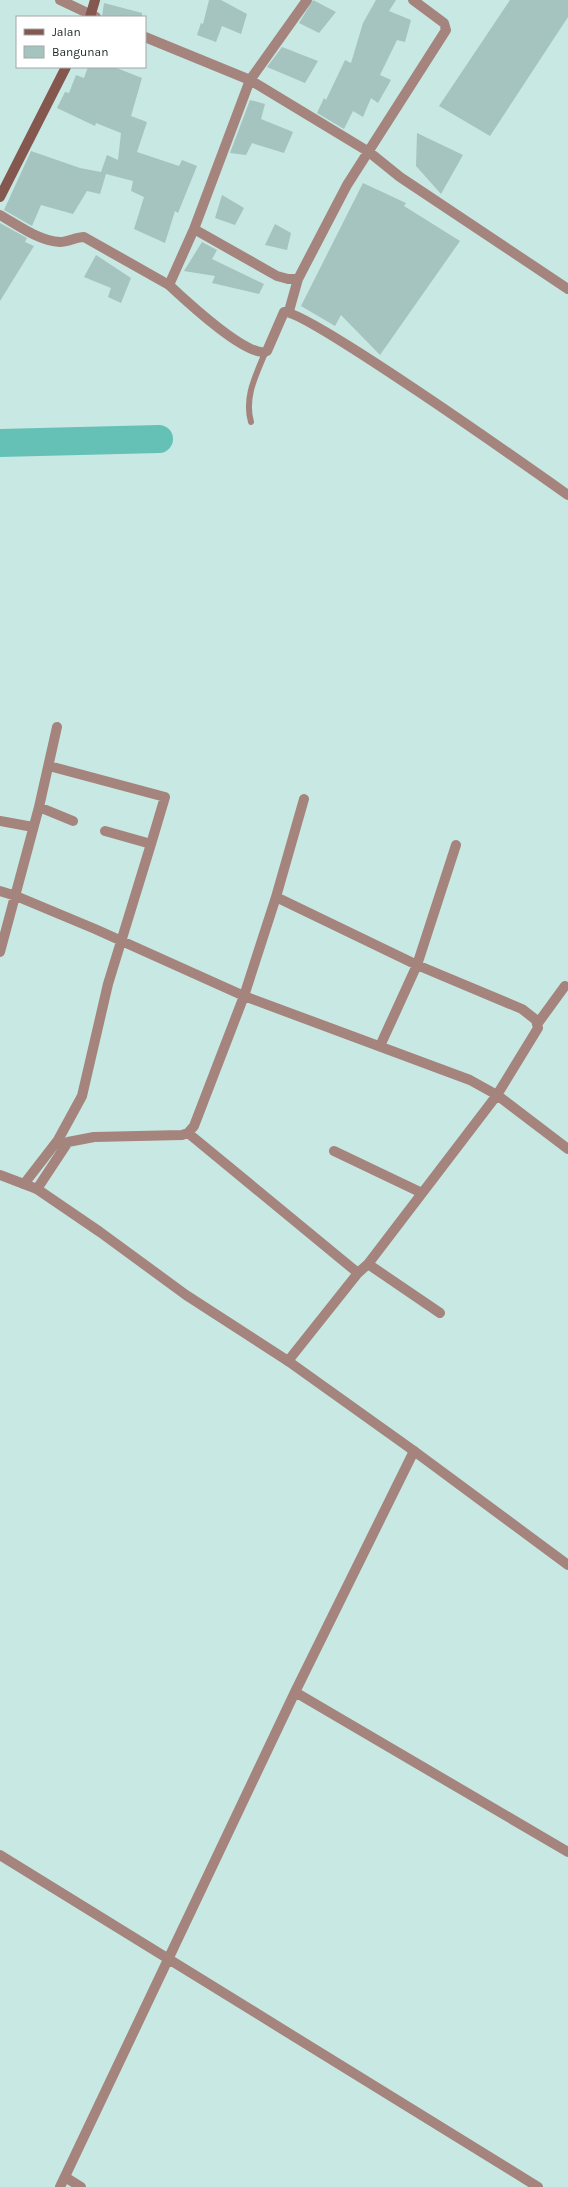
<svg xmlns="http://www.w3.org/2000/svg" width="568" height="2187" font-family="Karla,sans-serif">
	<rect width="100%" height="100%" fill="#c8e8e3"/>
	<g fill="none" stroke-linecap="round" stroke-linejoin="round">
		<path stroke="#65c1b6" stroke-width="28" d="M 0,443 L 159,439"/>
	</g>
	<path fill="#a5c3bf" d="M 209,0 L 221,0 L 247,14 L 241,34 L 222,26 L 216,42 L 197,35 L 201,23 L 203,24 Z
		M 313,0 L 336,12 L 319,33 L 299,23 Z
		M 376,0 L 396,0 L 389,11 L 411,20 L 405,42 L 397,40 L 380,75 L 391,80 L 378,103 L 371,98 L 363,117 L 353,111 L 344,129 L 317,113 L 324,98 L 326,100 L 345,60 L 351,63 L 363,23 Z
		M 510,0 L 568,0 L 568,17 L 490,136 L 439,106 Z
		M 104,3 L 142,13 L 142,17 L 102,17 Z
		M 282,47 L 318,61 L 305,83 L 267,67 Z
		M 88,67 L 114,67 L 142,78 L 131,116 L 147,122 L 137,152 L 179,166 L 182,160 L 197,166 L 178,213 L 175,211 L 165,243 L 134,229 L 144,197 L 131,191 L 133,181 L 106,174 L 100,194 L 87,191 L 73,214 L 41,205 L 32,226 L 4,210 L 31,151 L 80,168 L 101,172 L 107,155 L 118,160 L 121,133 L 96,123 L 95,126 L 57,108 L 65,92 L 69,93 L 76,75 L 84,78 Z
		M 250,100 L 265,104 L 261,119 L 293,132 L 284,153 L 252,143 L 246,155 L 230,153 Z
		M 417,133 L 463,155 L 441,194 L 416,166 Z
		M 363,183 L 406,203 L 404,206 L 460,241 L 380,355 L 341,315 L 335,326 L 301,306 Z
		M 222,195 L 244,208 L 235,225 L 215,218 Z
		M 0,223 L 27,238 L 25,242 L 34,246 L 0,301 Z
		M 275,224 L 291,233 L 287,250 L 265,245 Z
		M 202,242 L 217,250 L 212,259 L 264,284 L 259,294 L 212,283 L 215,276 L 184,271 Z
		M 96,255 L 131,278 L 121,303 L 108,297 L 111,288 L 84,277 Z"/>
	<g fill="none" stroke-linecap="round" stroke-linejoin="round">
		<path stroke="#a4847d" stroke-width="6" d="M 251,422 C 244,397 256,375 265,353"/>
		<path stroke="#a4847d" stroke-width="10" d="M 60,0 L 96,17
			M 145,37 L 250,80 L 369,152 L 400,177 L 568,289
			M 0,215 C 18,225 39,241 60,242 C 68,242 76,237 84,237 L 169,285 L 194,229 L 250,80 L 307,0
			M 194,229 L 277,276 L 288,279 L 298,279 L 347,185 L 446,30 L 444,23 L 413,0
			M 169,285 C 183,298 250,361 267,351 L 284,312 C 305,309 534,471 568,495
			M 289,311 L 298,279
			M 49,766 L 165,797 L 151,844
			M 39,807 L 57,727
			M 0,821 L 33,827
			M 0,891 L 16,896 L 95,929 L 244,996 L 470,1080 L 497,1095 L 568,1149
			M 276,897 L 417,965 L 522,1009 L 536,1020 L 538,1028 L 497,1095 L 368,1264 L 358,1273 L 288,1361
			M 0,952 L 39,807 L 73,821
			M 538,1023 L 565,986
			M 380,1046 L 417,965 L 456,845
			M 188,1133 L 358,1273
			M 334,1151 L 422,1193
			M 24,1184 L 58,1140 L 82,1096 L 108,984 L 151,844 L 105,831
			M 37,1189 L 68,1142 L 94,1137 L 182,1135 L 188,1133 L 194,1126 L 244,996 L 276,897 L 304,799
			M 368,1264 L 440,1313
			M 295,1692 L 568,1852
			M 0,1855 L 538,2187
			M 65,2177 L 81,2187
			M 60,2187 L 295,1692 L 414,1451"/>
		<path stroke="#a4847d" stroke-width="10" d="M 0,1175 L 37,1189 L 100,1232 L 186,1295 L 288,1361 L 414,1451 L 568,1565"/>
		<path stroke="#84584f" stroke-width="10" d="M 90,17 L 95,0
			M 0,197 L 66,67"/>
	</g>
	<rect x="16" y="16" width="130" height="52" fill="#ffffff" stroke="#a3a7a7"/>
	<rect x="24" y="29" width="20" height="6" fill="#84584f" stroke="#a3a7a7"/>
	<text x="52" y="36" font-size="12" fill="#182422">Jalan</text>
	<rect x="24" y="46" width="20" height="12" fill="#a5c3bf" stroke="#a3a7a7"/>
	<text x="52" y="56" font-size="12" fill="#182422">Bangunan</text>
</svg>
